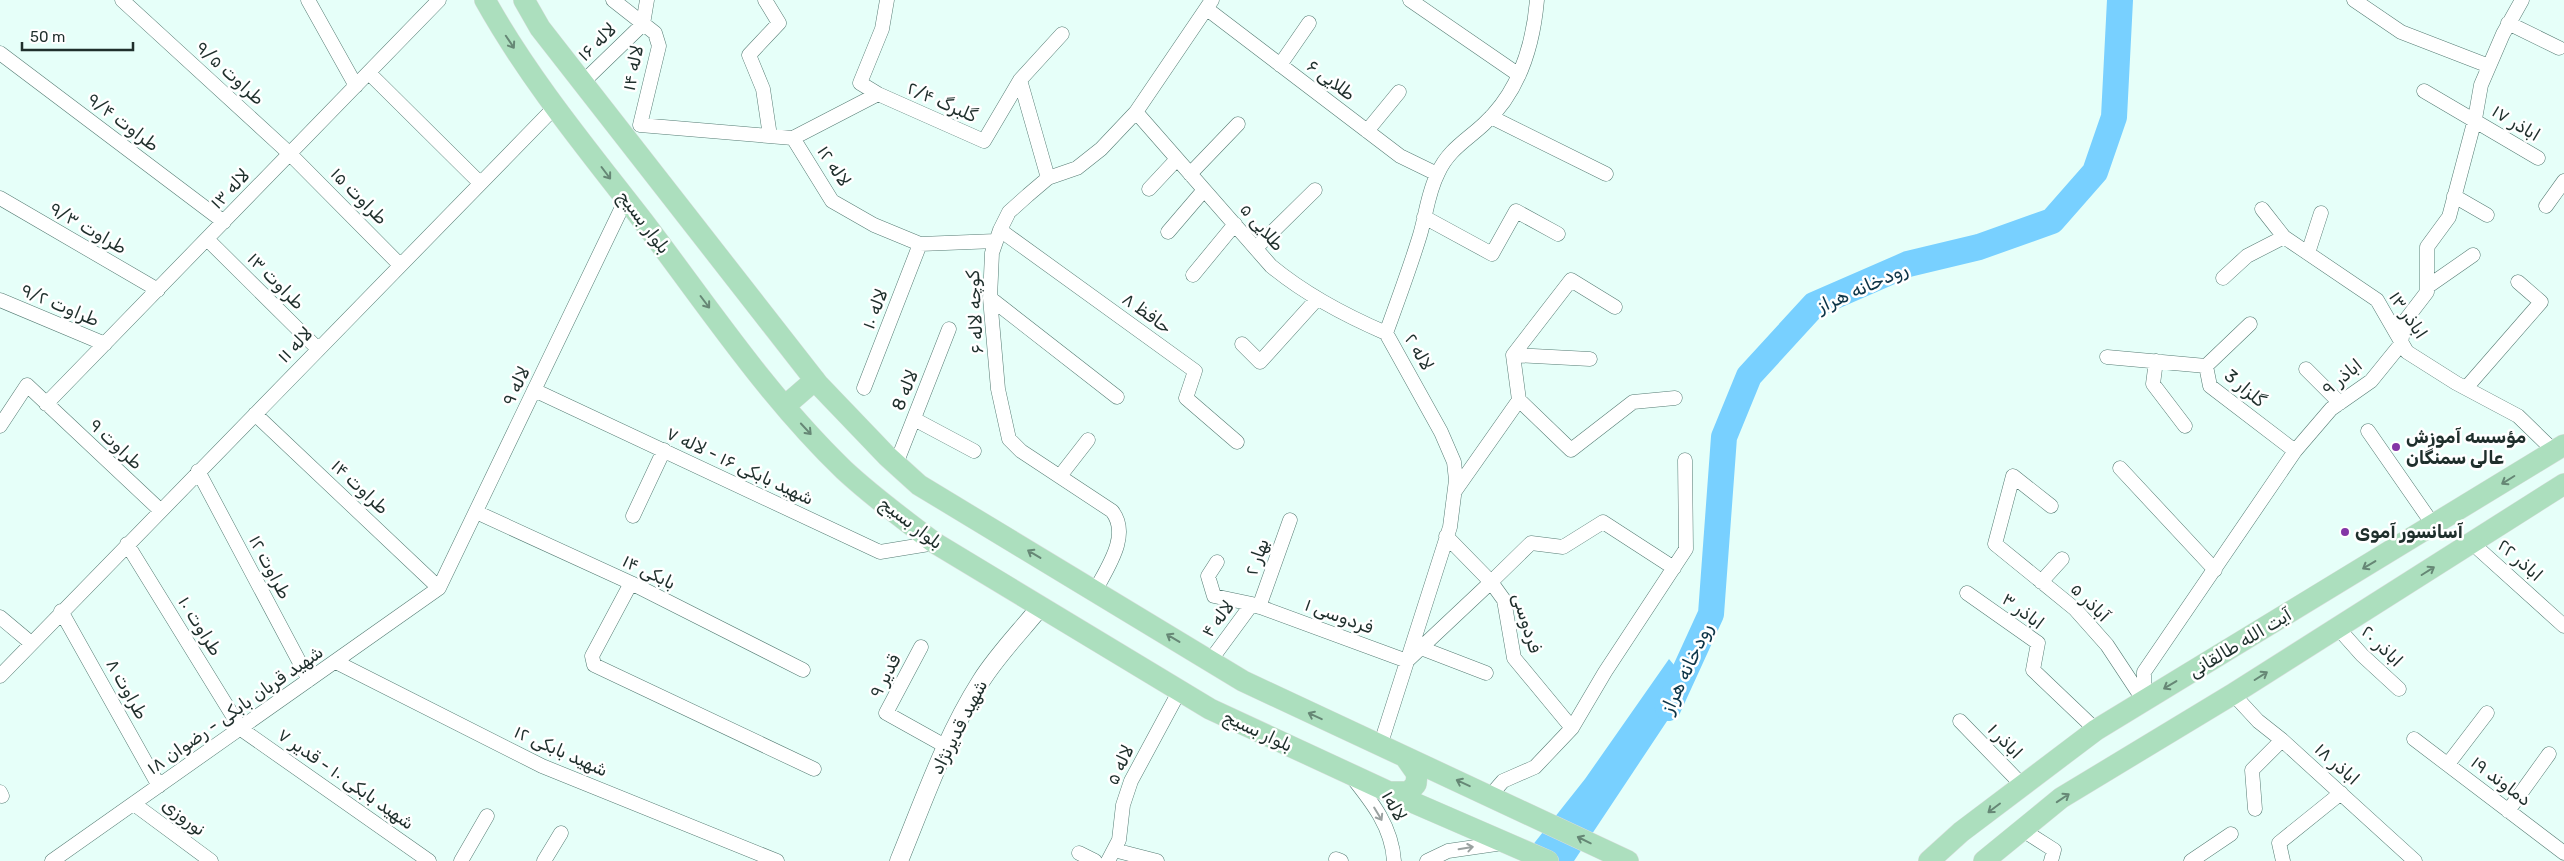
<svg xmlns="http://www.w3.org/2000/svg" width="2564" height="861" font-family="Rubik,Vazirmatn,sans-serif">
	<rect width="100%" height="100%" fill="#e6fff9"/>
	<path fill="#78d0ff" d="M 1669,659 L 1691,685 L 1574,861 L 1520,861 L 1585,779 Z"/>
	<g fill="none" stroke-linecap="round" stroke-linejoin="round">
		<path stroke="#78d0ff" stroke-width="26" d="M 1668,708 L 1711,614 L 1724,437 L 1749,376 L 1814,305 L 1908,264 L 1979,247 L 2052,221 L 2095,172 L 2114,117 L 2120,0"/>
		<defs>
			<path id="minor" d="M 122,0 L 290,154 L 400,265
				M 308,0 L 356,86
				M 613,0 L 655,33 L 659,46 L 640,125 L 793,138 L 832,201 L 874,225 L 920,244 L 996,241
				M 765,0 L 779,23 L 749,55 L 763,89 L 770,136
				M 1410,0 L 1519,75
				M 2354,0 L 2401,32 L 2489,66
				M 1207,9 L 1400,156 L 1437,174
				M 2508,23 L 2559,48
				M 0,53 L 224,222
				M 1280,65 L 1309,23
				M 369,73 L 480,183
				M 1020,80 L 1048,178
				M 582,83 L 643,24 L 647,0
				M 2424,91 L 2538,158
				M 878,94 L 860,83 L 882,29 L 887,0
				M 1136,112 L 1271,266 C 1306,295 1344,315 1386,333
				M 1491,117 L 1606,174
				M 1367,131 L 1399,92
				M 793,138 L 878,94 L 984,141 L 1020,80 L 1062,34
				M 1190,174 L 1238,124
				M 1149,189 L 1177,159
				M 2454,196 L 2487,215
				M 0,198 L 158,290
				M 2546,206 L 2564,181
				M 2262,209 L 2284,237 L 2377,300 L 2407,352 L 2456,383 L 2518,416 L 2554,451
				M 1424,217 L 1492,254 L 1516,211 L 1558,234
				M 1000,230 L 1195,371 L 1186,398 L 1237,442
				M 1168,232 L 1204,190
				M 207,239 L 318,349
				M 1256,248 L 1315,190
				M 2308,253 L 2321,213
				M 1193,275 L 1235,224
				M 2223,278 L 2247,256 L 2284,237
				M 2427,287 L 2473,255
				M 990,298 L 1117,397
				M 0,300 L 105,344
				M 2250,324 L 2206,366 L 2210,386 L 2295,451
				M 1386,333 C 1398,300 1410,268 1420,235 C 1426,215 1428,192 1438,173 C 1448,150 1467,140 1484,124 C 1519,92 1533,46 1537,0
				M 1242,344 L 1260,362 L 1317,299
				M 1513,355 L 1590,359
				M 2107,357 L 2206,366
				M 2156,361 L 2153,384 L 2185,426
				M 2306,369 L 2340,403
				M 864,388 L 920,244
				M 2466,388 L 2541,302 L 2518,282
				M 534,390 L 880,552 L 935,543
				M 1519,400 L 1513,355 L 1571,280 L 1615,307
				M 46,404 L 439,0
				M 255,414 L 439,588
				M 914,419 L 974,451
				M 0,426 L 27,385 L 160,510
				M 2368,431 L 2434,526
				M 896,464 L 949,329
				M 2120,468 L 2215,570
				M 198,471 L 309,680
				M 1060,476 L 1088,440
				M 1455,491 L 1519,400 L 1571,450 L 1633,402 L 1675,398
				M 2051,506 L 2013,476 L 1995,544 L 2075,609 L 2107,645 L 2144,701
				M 476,512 L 631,583 L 803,670
				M 633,516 L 664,450
				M 2472,543 L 2564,626
				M 127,544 L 241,729 L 429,861
				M 1217,562 L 1208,576 L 1214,596 L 1252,604
				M 2041,582 L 2062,559
				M 631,583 L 592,656 L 594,665 L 814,769
				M 1095,591 C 1107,568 1131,535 1112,511 L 1021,451 L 1009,439 L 998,389 L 990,298 L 992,253 L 1000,230 L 1009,212 L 1028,195 L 1048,178 L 1077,168 L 1101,149 L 1136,112 L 1212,0
				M 1967,593 L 2038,643 L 2033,670 L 2096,730
				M 1259,607 L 1290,520
				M 61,611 L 159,786
				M 0,617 L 31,643
				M 2338,628 L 2362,655 L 2399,689
				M 921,647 L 886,713 L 947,747
				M 1421,648 L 1486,673
				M 1210,661 L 1252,604 L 1407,661 L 1491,582 L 1446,536
				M 336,662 L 542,766 L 777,861
				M 0,676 L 556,106
				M 2233,694 L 2258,721 L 2282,740 L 2415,861
				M 2144,701 L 2144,672 L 2295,451 L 2331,409 L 2371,381 L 2401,344 L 2404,322 L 2427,292 L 2427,247 L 2449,217 L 2475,119 L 2481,85 L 2503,34 L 2522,0
				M 1960,721 L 2023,786
				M 1572,728 L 1514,658 L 1504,600 L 1491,582 L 1531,543 L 1563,547 L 1603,522 L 1674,568
				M 2414,739 L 2564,853
				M 1380,746 L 1450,527 L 1456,480 L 1454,462 L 1441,432 L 1386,333
				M 2448,764 L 2487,713
				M 1352,777 C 1372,802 1392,827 1394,861
				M 0,792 L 2,796
				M 1490,796 L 1503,781 L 1535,767 L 1572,728 L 1605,672 L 1686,549 L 1685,460
				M 134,804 L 211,861
				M 2255,809 L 2252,770 L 2282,740
				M 2508,811 L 2549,754
				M 2021,829 L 2054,850 L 2051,861
				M 1114,850 L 1157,861
				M 1079,853 L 1095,861
				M 1336,859 L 1341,861
				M 52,861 L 439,588 L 626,199
				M 461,861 L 487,816
				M 544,861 L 561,833
				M 1108,861 L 1119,840 L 1123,805 L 1131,781 L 1180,690
				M 1427,861 L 1448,851 L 1503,843
				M 2191,861 L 2231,834
				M 2283,861 L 2279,843 L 2341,793"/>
			<path id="tertiary" d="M 899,861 C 924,800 946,736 981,681 C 998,654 1021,631 1041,606"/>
			<path id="primary" d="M 485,0 C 529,79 588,150 643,221 C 707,305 767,396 844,470 C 872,496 904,520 935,543 L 1210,709 L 1389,792 L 1548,861
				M 524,0 L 540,28 L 818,384 L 887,456 L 919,485 L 1243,681 L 1628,861
				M 785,406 L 815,380
				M 1389,792 L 1409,792 L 1416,784 L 1417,774 L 1405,757
				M 1929,861 L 1961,832 L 2096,730 L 2564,445
				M 1984,861 L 2061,798 L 2233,694 L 2564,484"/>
		</defs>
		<use href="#minor" stroke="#567c74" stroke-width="15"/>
		<use href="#tertiary" stroke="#567c74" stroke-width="19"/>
		<use href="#primary" stroke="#dbdedd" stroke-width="22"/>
		<use href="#minor" stroke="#fff" stroke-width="14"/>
		<use href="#tertiary" stroke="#fff" stroke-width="18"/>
		<use href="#primary" stroke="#acdfbe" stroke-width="21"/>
	</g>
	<defs><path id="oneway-shaft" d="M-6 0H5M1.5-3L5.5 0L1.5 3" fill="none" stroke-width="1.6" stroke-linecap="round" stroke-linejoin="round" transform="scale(1.25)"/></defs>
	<g stroke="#668775">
		<use href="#oneway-shaft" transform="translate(510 42) rotate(56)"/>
		<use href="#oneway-shaft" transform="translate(606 173) rotate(53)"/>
		<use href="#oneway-shaft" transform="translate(705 302) rotate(53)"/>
		<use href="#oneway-shaft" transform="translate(806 429) rotate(47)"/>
		<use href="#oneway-shaft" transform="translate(2508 480) rotate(148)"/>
		<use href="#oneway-shaft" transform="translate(1034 554) rotate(-149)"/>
		<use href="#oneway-shaft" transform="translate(2369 565) rotate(149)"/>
		<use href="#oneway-shaft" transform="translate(2428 571) rotate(-32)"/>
		<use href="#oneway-shaft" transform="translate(1173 638) rotate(-149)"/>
		<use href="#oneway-shaft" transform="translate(2261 676) rotate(-32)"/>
		<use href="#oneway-shaft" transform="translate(2170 685) rotate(149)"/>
		<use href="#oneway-shaft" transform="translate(1315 716) rotate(-155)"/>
		<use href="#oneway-shaft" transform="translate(1463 783) rotate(-155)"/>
		<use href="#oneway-shaft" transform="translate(2063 798) rotate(-34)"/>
		<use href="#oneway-shaft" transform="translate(1994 808) rotate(143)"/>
		<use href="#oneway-shaft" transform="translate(1584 840) rotate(-154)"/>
	</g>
	<g stroke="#9aa1a0">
		<use href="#oneway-shaft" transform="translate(1378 814) rotate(59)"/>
		<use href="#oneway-shaft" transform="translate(1466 848) rotate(-9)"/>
	</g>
	<g fill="#8336a6" stroke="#fff" stroke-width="2">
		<circle cx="2396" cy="447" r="5"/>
		<circle cx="2345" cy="532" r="5"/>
	</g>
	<g text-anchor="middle" stroke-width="5" stroke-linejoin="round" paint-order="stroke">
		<g font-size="18" fill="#1f2f2c" stroke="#fff">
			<text transform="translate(597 42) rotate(-44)" y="6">لاله ۱۶</text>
			<text transform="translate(633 68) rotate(-79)" y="6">لاله ۱۴</text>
			<text transform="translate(230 73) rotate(42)" y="6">طراوت ۹/۵</text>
			<text transform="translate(1331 80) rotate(37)" y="6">طلایی ۶</text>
			<text transform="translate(942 102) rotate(24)" y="6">گلبرگ ۲/۴</text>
			<text transform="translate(123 122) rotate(37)" y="6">طراوت ۹/۴</text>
			<text transform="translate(2516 123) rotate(31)" y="6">اباذر ۱۷</text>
			<text transform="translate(834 166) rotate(56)" y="6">لاله ۱۲</text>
			<text transform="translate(230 189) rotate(-46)" y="6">لاله ۱۳</text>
			<text transform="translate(359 196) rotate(45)" y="6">طراوت ۱۵</text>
			<text transform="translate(644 222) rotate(53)" y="6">بلوار بسیج</text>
			<text transform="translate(1262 227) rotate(49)" y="6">طلایی ۵</text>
			<text transform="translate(88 228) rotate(30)" y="6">طراوت ۹/۳</text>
			<text transform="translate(276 281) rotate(45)" y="6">طراوت ۱۳</text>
			<text transform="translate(60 305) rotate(23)" y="6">طراوت ۹/۲</text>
			<text transform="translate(875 309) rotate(-69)" y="6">لاله ۱۰</text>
			<text transform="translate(975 312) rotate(-93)" y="6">کوچه لاله ۶</text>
			<text transform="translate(1147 313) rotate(36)" y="6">حافظ ۸</text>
			<text transform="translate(2408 315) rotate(56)" y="6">اباذر ۱۳</text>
			<text transform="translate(295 345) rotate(-46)" y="6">لاله ۱۱</text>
			<text transform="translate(1419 352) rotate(60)" y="6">لاله ۲</text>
			<text transform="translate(2342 377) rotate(-39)" y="6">اباذر ۹</text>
			<text transform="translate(516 386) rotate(-64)" y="6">لاله ۹</text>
			<text transform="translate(2245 388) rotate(40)" y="6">گلزار 3</text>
			<text transform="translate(905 390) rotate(-68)" y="6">لاله 8</text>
			<text transform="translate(116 444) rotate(43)" y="6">طراوت ۹</text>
			<text transform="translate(740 466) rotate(25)" y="6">شهید بابکی ۱۶ - لاله ۷</text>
			<text transform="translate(360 487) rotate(43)" y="6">طراوت ۱۴</text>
			<text transform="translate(911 523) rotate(37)" y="6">بلوار بسیج</text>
			<text transform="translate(1257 557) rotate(-70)" y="6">بهار ۲</text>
			<text transform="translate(2520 560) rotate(42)" y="6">اباذر ۲۲</text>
			<text transform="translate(270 567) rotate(62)" y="6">طراوت ۱۲</text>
			<text transform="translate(649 572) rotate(26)" y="6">بابکی ۱۴</text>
			<text transform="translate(2090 602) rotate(45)" y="6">آباذر ۵</text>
			<text transform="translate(2023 611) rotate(37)" y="6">اباذر ۳</text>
			<text transform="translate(1339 616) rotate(20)" y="6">فردوسی ۱</text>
			<text transform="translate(1218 619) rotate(-53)" y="6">لاله ۴</text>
			<text transform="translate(1527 623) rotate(73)" y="6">فردوسی</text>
			<text transform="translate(200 626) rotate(58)" y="6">طراوت ۱۰</text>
			<text transform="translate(2240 643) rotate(-31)" y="6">آیت الله طالقانی</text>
			<text transform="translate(2382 646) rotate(45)" y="6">اباذر ۲۰</text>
			<text transform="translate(885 676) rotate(-62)" y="6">قدیر ۹</text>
			<text transform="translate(127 689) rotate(61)" y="6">طراوت ۸</text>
			<text transform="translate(235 710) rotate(-35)" y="6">شهید قربان بابکی - رضوان ۱۸</text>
			<text transform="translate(959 727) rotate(-63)" y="6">شهید قدیرنژاد</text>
			<text transform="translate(1258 731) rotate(25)" y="6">بلوار بسیج</text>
			<text transform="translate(2005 741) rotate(46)" y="6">اباذر ۱</text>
			<text transform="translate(561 751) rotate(24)" y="6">شهید بابکی ۱۲</text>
			<text transform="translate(2337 764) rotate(42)" y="6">اباذر ۱۸</text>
			<text transform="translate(1120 765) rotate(-65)" y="6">لاله ۵</text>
			<text transform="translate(346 779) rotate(35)" y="6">شهید بابکی ۱۰ - قدیر ۷</text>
			<text transform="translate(2501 781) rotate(37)" y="6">دماوند ۱۹</text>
			<text transform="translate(1394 806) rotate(60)" y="6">لاله۱</text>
			<text transform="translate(184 817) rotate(37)" y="6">نوروزی</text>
		</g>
		<g font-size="18" font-weight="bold" fill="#1f2f2c" stroke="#fff" text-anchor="start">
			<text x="2406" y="443">مؤسسه آموزش<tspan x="2406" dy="21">عالی سمنگان</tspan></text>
			<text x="2355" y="538">آسانسور آموی</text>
		</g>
		<g font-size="19" font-style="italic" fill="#0d3548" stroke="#fff">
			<text transform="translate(1862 287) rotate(-24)" y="7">رودخانه هراز</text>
			<text transform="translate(1686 668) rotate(-65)" y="7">رودخانه هراز</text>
		</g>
	</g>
	<path d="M22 42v8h111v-8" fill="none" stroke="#1f2f2c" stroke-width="2.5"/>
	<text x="30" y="42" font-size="15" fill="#1f2f2c" stroke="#ffffff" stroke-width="4" paint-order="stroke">50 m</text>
</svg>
